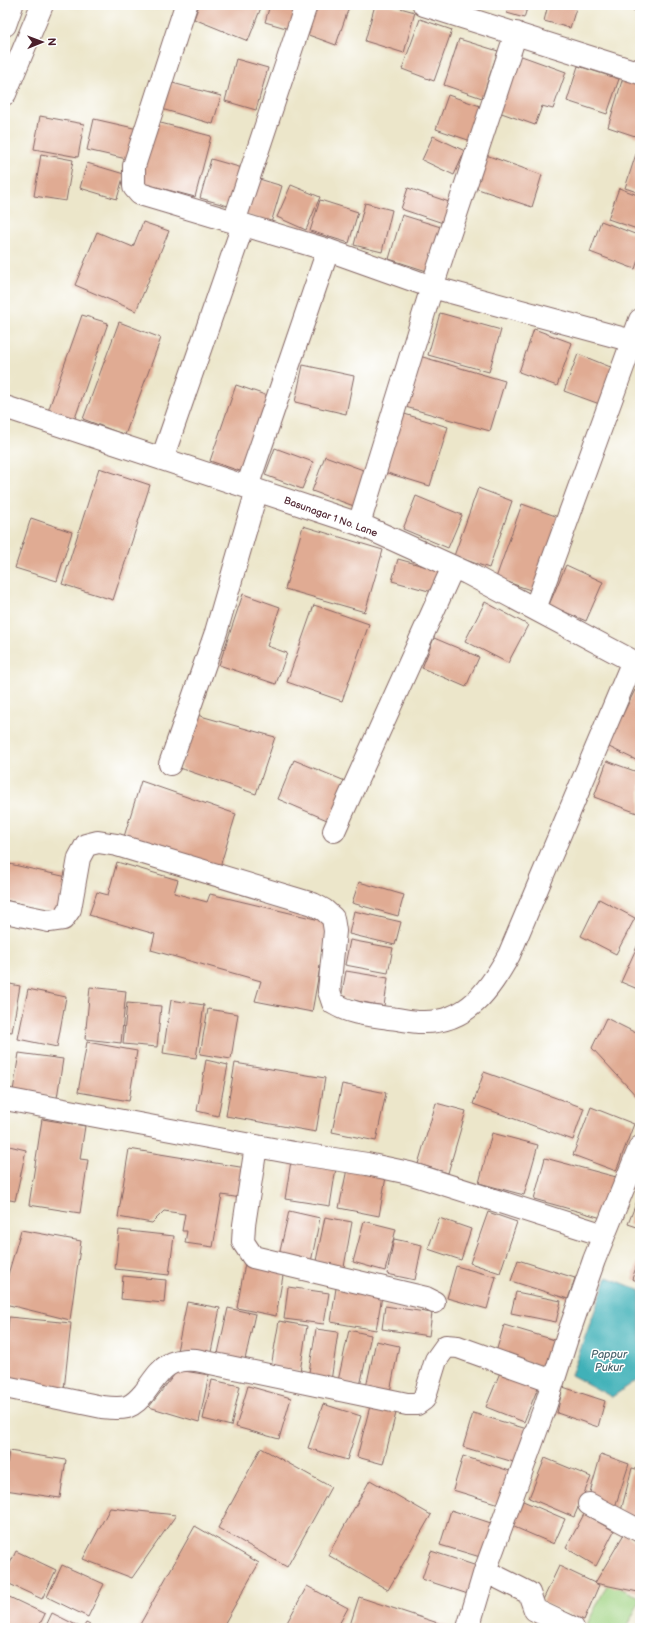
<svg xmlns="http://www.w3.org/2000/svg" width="645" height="1633" font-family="'Balsamiq Sans',sans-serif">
	<rect width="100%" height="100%" fill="#fff"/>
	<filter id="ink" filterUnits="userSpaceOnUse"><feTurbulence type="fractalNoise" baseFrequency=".025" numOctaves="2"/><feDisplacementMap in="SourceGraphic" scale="8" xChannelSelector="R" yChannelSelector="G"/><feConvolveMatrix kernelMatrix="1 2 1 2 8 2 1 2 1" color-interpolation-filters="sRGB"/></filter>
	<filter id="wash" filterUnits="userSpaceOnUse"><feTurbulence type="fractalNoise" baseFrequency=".012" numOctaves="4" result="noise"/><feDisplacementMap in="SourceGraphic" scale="16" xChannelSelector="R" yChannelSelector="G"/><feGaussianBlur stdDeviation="0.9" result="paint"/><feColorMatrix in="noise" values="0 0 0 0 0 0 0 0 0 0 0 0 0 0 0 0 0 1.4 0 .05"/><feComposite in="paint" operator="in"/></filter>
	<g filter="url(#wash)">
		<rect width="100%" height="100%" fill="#ece6ca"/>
		<path fill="#a1d484" stroke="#767a58" d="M 608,1583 L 640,1597 L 640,1601 L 626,1628 L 585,1628 Z"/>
		<path fill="#40b1b8" stroke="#456872" d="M 607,1277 L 640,1290 L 640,1378 L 612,1397 L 571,1375 Z"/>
		<g id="blocks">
			<path fill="#e0ab93" d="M 199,5 L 262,5 L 248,41 L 194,19 Z
				M 270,5 L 300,5 L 293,30 L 265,22 Z
				M 313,5 L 342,5 L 349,7 L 336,45 L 303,33 Z
				M 375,5 L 389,5 L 415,12 L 404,53 L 365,41 Z
				M 509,5 L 528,5 L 524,18 L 507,13 Z
				M 548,5 L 577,5 L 570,28 L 544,21 Z
				M 612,5 L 640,5 L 640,12 Z
				M 420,19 L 452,30 L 434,81 L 402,69 Z
				M 459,39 L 498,51 L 482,98 L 444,85 Z
				M 516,54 L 566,72 L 553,109 L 542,106 L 535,125 L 496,111 Z
				M 236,59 L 268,68 L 256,110 L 225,101 Z
				M 578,66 L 619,79 L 607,114 L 567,101 Z
				M 624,74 L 640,79 L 640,131 L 638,137 L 608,127 Z
				M 165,81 L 221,96 L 213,124 L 158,108 Z
				M 448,95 L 483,107 L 471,141 L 436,129 Z
				M 40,116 L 84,124 L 78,157 L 34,149 Z
				M 94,119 L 138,129 L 131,160 L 87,150 Z
				M 153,121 L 211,136 L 195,197 L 137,182 Z
				M 433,136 L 465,151 L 454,175 L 422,160 Z
				M 41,154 L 73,160 L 66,201 L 34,196 Z
				M 636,154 L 640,155 L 640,193 L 625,188 Z
				M 486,155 L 542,175 L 532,207 L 475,188 Z
				M 211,159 L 246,169 L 235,208 L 200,198 Z
				M 87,163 L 124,174 L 117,199 L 80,188 Z
				M 256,178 L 282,186 L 271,223 L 244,214 Z
				M 291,185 L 320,197 L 306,230 L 277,217 Z
				M 408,188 L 452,203 L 446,224 L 401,209 Z
				M 619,188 L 640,196 L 640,230 L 608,219 Z
				M 320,200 L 358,212 L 349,243 L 310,231 Z
				M 365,203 L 392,210 L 382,252 L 354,245 Z
				M 402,215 L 444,228 L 430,272 L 389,259 Z
				M 601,221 L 640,236 L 640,254 L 635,269 L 590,252 Z
				M 143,222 L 169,231 L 136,311 L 75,285 L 97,232 L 133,247 Z
				M 440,313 L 501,330 L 489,372 L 428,355 Z
				M 82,315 L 108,323 L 73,424 L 47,414 Z
				M 119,322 L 161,338 L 125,435 L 83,419 Z
				M 534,329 L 572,343 L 557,386 L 519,372 Z
				M 578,354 L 618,370 L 605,406 L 564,391 Z
				M 416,355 L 505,381 L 490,431 L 402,406 Z
				M 303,365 L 354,376 L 346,414 L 295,402 Z
				M 236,385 L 271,397 L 246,473 L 210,461 Z
				M 401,413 L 448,427 L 430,486 L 384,472 Z
				M 275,448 L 313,462 L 302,489 L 265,475 Z
				M 325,456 L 366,471 L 354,506 L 312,491 Z
				M 99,468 L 150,485 L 113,600 L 62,584 Z
				M 478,488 L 512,501 L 489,568 L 454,556 Z
				M 416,496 L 462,515 L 448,548 L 403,529 Z
				M 522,504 L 561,518 L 536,592 L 496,578 Z
				M 31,518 L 72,532 L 57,581 L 15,568 Z
				M 303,526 L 383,550 L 365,612 L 285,589 Z
				M 398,559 L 442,571 L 436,593 L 392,581 Z
				M 566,565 L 603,582 L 586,621 L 549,605 Z
				M 243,594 L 280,607 L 267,646 L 287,653 L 276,684 L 219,665 Z
				M 485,602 L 528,625 L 508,663 L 465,641 Z
				M 314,605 L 369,624 L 342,701 L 287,682 Z
				M 434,638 L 479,657 L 466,687 L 422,668 Z
				M 635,690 L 640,692 L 640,762 L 607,746 Z
				M 197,715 L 275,737 L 256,794 L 180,768 Z
				M 294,760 L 350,783 L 334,823 L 278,799 Z
				M 607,761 L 640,773 L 640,814 L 594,797 Z
				M 141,781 L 236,814 L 219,870 L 123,840 Z
				M 117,862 L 178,880 L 174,893 L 207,902 L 210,894 L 328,922 L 312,1012 L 255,1001 L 261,981 L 151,950 L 155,934 L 89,915 L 97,892 L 108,895 Z
				M 5,863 L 67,877 L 58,913 L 5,900 Z
				M 359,882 L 404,895 L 398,916 L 352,903 Z
				M 599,899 L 635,918 L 616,954 L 581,936 Z
				M 354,911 L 401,922 L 395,945 L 349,934 Z
				M 350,940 L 393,948 L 388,973 L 345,965 Z
				M 640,940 L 640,990 L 621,982 Z
				M 346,971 L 388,978 L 384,1006 L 341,998 Z
				M 5,983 L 20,986 L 12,1032 L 5,1031 Z
				M 90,987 L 126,991 L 121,1043 L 85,1039 Z
				M 28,989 L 66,997 L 57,1047 L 18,1039 Z
				M 171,1000 L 204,1005 L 196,1058 L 163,1053 Z
				M 127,1003 L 161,1006 L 157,1047 L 123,1044 Z
				M 208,1009 L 238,1014 L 231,1059 L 200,1054 Z
				M 606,1018 L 640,1035 L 640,1100 L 592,1048 Z
				M 87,1042 L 137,1051 L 129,1101 L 78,1092 Z
				M 19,1053 L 63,1059 L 57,1098 L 13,1091 Z
				M 206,1060 L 228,1065 L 218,1116 L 197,1111 Z
				M 235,1063 L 325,1078 L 316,1132 L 226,1116 Z
				M 484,1072 L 584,1108 L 573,1140 L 473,1104 Z
				M 342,1084 L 386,1093 L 376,1141 L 332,1132 Z
				M 436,1103 L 466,1111 L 448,1173 L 418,1164 Z
				M 591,1107 L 634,1124 L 616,1171 L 573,1155 Z
				M 42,1119 L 85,1126 L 80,1159 L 88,1160 L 80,1213 L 29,1205 Z
				M 492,1133 L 538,1145 L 524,1195 L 479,1183 Z
				M 5,1145 L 26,1150 L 15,1201 L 5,1199 Z
				M 129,1149 L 246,1168 L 241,1198 L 222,1195 L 213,1247 L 185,1243 L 187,1231 L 182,1231 L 185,1214 L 164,1211 L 152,1223 L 118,1217 Z
				M 545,1158 L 620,1178 L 609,1220 L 534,1199 Z
				M 291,1161 L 336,1168 L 330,1206 L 285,1199 Z
				M 347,1169 L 386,1177 L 379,1216 L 339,1208 Z
				M 640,1193 L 640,1228 L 628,1224 Z
				M 289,1211 L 320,1218 L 310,1267 L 278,1260 Z
				M 488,1212 L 517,1222 L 500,1273 L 470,1263 Z
				M 325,1217 L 352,1222 L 344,1267 L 316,1261 Z
				M 439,1218 L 471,1229 L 461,1260 L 428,1249 Z
				M 364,1221 L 396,1229 L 385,1271 L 353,1262 Z
				M 21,1230 L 81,1241 L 70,1320 L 5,1304 L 5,1285 Z
				M 119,1230 L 174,1236 L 169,1275 L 115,1269 Z
				M 394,1239 L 422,1245 L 415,1280 L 387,1274 Z
				M 640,1256 L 640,1282 L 632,1279 Z
				M 518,1260 L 575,1278 L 568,1299 L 511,1281 Z
				M 245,1263 L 284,1270 L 276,1316 L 237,1308 Z
				M 456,1266 L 496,1277 L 487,1309 L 447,1298 Z
				M 123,1276 L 166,1280 L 164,1303 L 121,1299 Z
				M 288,1287 L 329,1293 L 324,1324 L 284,1319 Z
				M 336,1288 L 382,1296 L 376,1330 L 331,1322 Z
				M 516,1292 L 561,1301 L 556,1322 L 511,1313 Z
				M 187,1302 L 220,1308 L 210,1357 L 177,1351 Z
				M 385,1306 L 432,1313 L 429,1336 L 382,1329 Z
				M 228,1308 L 255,1314 L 244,1364 L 217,1358 Z
				M 9,1317 L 71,1323 L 64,1390 L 5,1384 L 5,1359 Z
				M 279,1321 L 307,1326 L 300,1372 L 271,1367 Z
				M 504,1325 L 558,1341 L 549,1369 L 496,1352 Z
				M 316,1329 L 338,1332 L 331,1381 L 308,1378 Z
				M 349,1330 L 371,1335 L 360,1386 L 338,1381 Z
				M 376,1341 L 399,1346 L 389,1397 L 365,1392 Z
				M 178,1370 L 209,1375 L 199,1422 L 149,1407 Z
				M 501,1370 L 539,1385 L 524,1422 L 486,1407 Z
				M 212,1380 L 240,1386 L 231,1426 L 203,1419 Z
				M 248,1386 L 291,1398 L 279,1439 L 236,1427 Z
				M 563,1387 L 605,1401 L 598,1427 L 557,1413 Z
				M 323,1404 L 361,1416 L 347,1460 L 308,1448 Z
				M 370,1406 L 396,1413 L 383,1464 L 357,1457 Z
				M 473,1413 L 527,1429 L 517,1463 L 463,1447 Z
				M 261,1448 L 331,1487 L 287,1567 L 218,1528 Z
				M 9,1451 L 66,1460 L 60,1498 L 5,1490 L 5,1479 Z
				M 601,1454 L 629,1464 L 614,1510 L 589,1496 Z
				M 463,1456 L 513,1472 L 502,1505 L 453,1490 Z
				M 545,1458 L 591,1477 L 574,1517 L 529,1498 Z
				M 632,1468 L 640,1470 L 640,1524 L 621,1511 Z
				M 370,1480 L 431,1515 L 388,1590 L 328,1555 Z
				M 523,1501 L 565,1519 L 554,1544 L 512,1526 Z
				M 110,1508 L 176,1515 L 132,1578 L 83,1559 Z
				M 451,1510 L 497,1525 L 487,1559 L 440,1545 Z
				M 584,1514 L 614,1531 L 596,1566 L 566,1548 Z
				M 195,1526 L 259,1563 L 222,1628 L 138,1628 Z
				M 624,1534 L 640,1544 L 640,1589 L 638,1592 L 595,1583 Z
				M 16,1551 L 56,1570 L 42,1599 L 5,1582 L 5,1574 Z
				M 431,1551 L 480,1567 L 471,1595 L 422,1579 Z
				M 62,1565 L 104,1584 L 88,1617 L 47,1597 Z
				M 559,1566 L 599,1585 L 584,1620 L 542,1602 Z
				M 307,1586 L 348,1608 L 337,1628 L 284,1628 Z
				M 5,1595 L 45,1614 L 38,1628 L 5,1628 Z
				M 359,1597 L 453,1628 L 349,1628 Z
				M 52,1613 L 78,1626 L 77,1628 L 45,1628 Z
				M 86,1623 L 96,1628 L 83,1628 Z"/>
		</g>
	</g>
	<g filter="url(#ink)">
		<use href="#blocks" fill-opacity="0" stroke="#836563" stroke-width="1"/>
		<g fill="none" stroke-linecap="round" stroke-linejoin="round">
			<defs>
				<path id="minor" d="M 186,5 L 134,166 L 134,187 L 140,194 L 328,250 L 432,287 L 640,343
					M 424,5 L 640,73
					M 234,222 L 306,5
					M 5,407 L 359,524 L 467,573 L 640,665
					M 162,459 L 243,225
					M 247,487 L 328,250
					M 359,524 L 432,287 L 516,33
					M 535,609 L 640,320
					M 170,764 L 216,632 L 257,490
					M 334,831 L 453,567
					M 5,912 L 49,921 L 63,919 L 70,909 L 79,858 L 86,845 L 98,842 L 117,845 L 313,904 L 324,910 L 333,918 L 335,931 L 329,991 L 333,1003 C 351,1014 368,1015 389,1018 C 400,1019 411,1022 422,1022 C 468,1023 489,990 509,955 L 633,661
					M 5,1099 L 294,1153 L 367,1164 L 409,1173 L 604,1235
					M 256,1146 L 244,1225 L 243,1242 L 253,1257 L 426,1298 L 434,1302
					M 5,1387 L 102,1407 C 110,1408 119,1409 127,1407 C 135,1404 139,1399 144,1393 C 161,1371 165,1358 196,1360 L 407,1404 L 417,1404 L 424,1399 L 436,1360 L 446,1346 L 458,1347 L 553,1381
					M 589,1504 L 640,1531
					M 485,1571 L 529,1593 L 535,1610 L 573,1628
					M 468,1628 L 485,1571 L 546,1404 L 568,1335 L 594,1260 L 640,1147"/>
				<path id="major" d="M 5,25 L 12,5
					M 5,94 L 42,5"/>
			</defs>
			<use href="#minor" stroke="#836563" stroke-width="24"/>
			<use href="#major" stroke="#836563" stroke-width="24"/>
			<use href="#minor" stroke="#fff" stroke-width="22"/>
			<use href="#major" stroke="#fff" stroke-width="22"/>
		</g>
	</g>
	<g text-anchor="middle" stroke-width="3" stroke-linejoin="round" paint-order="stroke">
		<g font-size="10" fill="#4a1f2b" stroke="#fff">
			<text transform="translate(331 516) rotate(20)" y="4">Basunagar 1 No. Lane</text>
		</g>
		<g font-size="11" font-style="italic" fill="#46616a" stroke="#fff">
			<text x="609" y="1358">Pappur<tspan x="609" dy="13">Pukur</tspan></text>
		</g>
	</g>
	<rect width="645" height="1633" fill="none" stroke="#fff" stroke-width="20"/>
	<g transform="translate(42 42) rotate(89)" stroke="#ffffff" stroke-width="3" paint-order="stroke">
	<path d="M0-3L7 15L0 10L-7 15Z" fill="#4a1f2b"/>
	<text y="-6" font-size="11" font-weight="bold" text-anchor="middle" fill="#4a1f2b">N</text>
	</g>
</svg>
